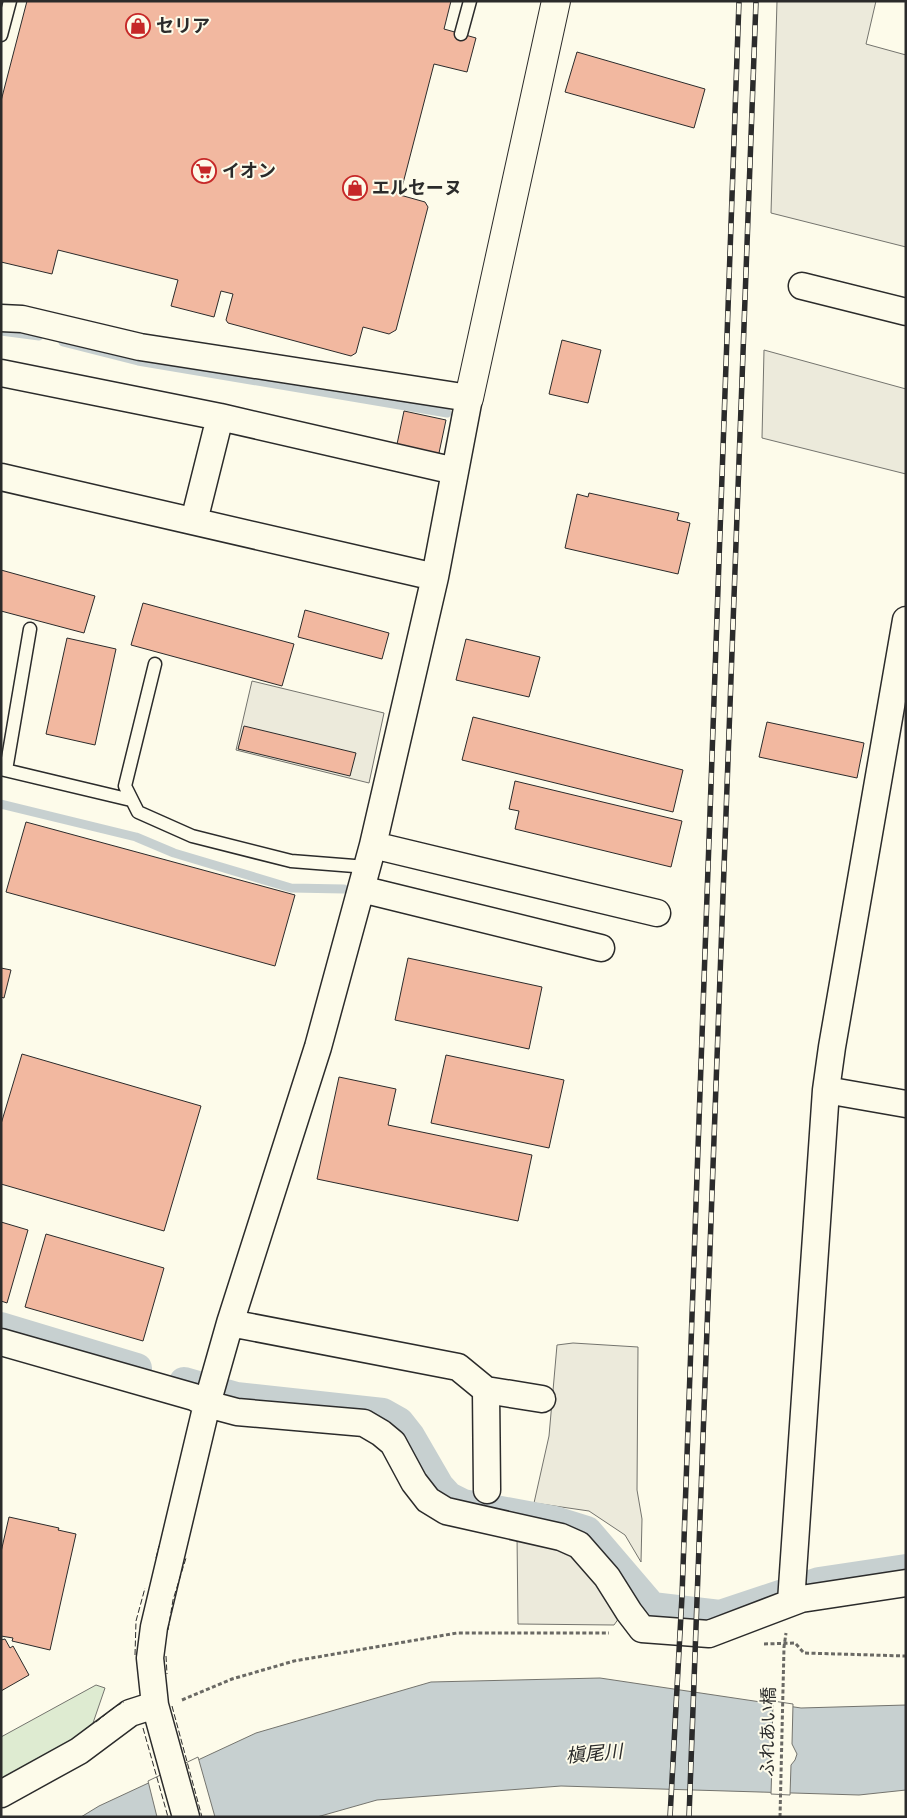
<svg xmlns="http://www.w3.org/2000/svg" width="907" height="1818" font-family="Barlow,'Noto Sans JP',sans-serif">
	<rect width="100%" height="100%" fill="#fdfbea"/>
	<path fill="#deebd1" stroke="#74746e" d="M 96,1685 L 105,1688 L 93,1723 L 56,1754 L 1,1785 L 1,1737 Z"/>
	<path fill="#eceadb" stroke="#74746e" d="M 777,1 L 876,1 L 866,44 L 906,55 L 906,247 L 771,213 Z
		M 764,350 L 906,389 L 906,474 L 762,438 Z
		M 252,681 L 384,713 L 369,783 L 236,750 Z
		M 573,1343 L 638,1347 L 637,1490 L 642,1519 L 641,1562 L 625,1535 L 589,1511 L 534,1503 L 549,1436 L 557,1345 Z
		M 517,1535 L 577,1553 L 619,1618 L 614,1625 L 518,1624 Z"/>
	<path fill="#c7d0d0" stroke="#74746e" d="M 600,1678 L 801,1708 L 906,1705 L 906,1790 L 859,1795 L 561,1786 L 377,1800 L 317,1817 L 81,1817 L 99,1806 L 256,1733 L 431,1682 Z"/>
	<path fill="#fdfbea" stroke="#74746e" d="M 773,1701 L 793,1704 L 792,1744 L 797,1754 L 795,1760 L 791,1765 L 790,1795 L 771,1794 L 772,1763 L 769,1759 L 768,1754 L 769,1748 L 772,1744 Z
		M 198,1757 L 215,1817 L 157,1817 L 148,1781 Z"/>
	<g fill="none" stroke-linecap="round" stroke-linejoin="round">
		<path stroke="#c7d0d0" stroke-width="9" d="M 1,331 L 39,336
			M 63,342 L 138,361 L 447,413
			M 1,804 L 136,837 L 174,853 L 291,888 L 344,889"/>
		<path stroke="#c7d0d0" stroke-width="30" d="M 1,1327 L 137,1368
			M 184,1382 L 236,1397 L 383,1413 L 399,1422 L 410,1436 L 439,1486 L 449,1497 L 463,1504 L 555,1521 L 587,1531 L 652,1607 L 720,1615 L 819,1582 L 906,1569"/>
	</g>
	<path fill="#f2b8a0" stroke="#2b2b2b" d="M 27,1 L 451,1 L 444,29 L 476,38 L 467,72 L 434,64 L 400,195 L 425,202 L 428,207 L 396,330 L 389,334 L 363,327 L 356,353 L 351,356 L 228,323 L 226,320 L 233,294 L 221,291 L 214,317 L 171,306 L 178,280 L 58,250 L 52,274 L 1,262 L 1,101 Z
		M 577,52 L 705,89 L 694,128 L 565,92 Z
		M 562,340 L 601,350 L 588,403 L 549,394 Z
		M 404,411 L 446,420 L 439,453 L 433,457 L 396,449 Z
		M 589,493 L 679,513 L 677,520 L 690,523 L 678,574 L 565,548 L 577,494 L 588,497 Z
		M 1,570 L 95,596 L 84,633 L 1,611 Z
		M 143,603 L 294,644 L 282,686 L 131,645 Z
		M 305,610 L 389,633 L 382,659 L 298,637 Z
		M 67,638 L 116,649 L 95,745 L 46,734 Z
		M 466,639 L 540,657 L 529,697 L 456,680 Z
		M 473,717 L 683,770 L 673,812 L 462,760 Z
		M 767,722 L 864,743 L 857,778 L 759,757 Z
		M 244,726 L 356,753 L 350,776 L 238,749 Z
		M 515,781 L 682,821 L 671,867 L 515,829 L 519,811 L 509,809 Z
		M 26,822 L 295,895 L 275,966 L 6,892 Z
		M 408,958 L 542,987 L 529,1049 L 395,1020 Z
		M 1,968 L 11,970 L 4,998 L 1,997 Z
		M 22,1054 L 201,1106 L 164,1231 L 1,1184 L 1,1124 Z
		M 446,1055 L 564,1080 L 549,1148 L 431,1123 Z
		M 339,1077 L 396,1089 L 388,1125 L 532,1155 L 518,1221 L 317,1179 Z
		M 1,1222 L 28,1230 L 7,1303 L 1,1301 Z
		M 46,1234 L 164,1268 L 143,1341 L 25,1307 Z
		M 9,1517 L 59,1528 L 58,1530 L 76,1534 L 50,1650 L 12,1641 L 13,1638 L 1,1636 L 1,1552 Z
		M 5,1639 L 10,1648 L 13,1646 L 29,1675 L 1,1691 L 1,1640 Z"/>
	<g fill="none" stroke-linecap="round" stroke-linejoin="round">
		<defs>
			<path id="service" d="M 461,34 L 470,1
				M 1,35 L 10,1
				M 155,664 L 125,786 L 138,812 L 192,836 L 291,861 L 367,867
				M 1,769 L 131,800
				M 6,770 L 30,629"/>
			<path id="minor" d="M 802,286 L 906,312
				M 1,318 L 22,319 L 140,347 L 469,398 L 435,577 L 373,845 L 318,1047 L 230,1323 L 207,1404 L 154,1627 L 150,1658 L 155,1705 L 186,1817
				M 1,373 L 220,417 L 455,471
				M 1,477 L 435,577
				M 194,521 L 220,417
				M 373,845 L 657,913
				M 361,889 L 601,948
				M 826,1090 L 906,1104
				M 230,1323 L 458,1367 L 486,1390 L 542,1399
				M 1,1342 L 194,1397 L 207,1404 L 237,1412 L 364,1423 L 381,1433 L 393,1443 L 414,1482 L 428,1500 L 446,1511 L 561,1537 L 579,1545 L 607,1577 L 629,1612 L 642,1629 L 709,1634 L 801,1599 L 906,1583
				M 486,1390 L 487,1490
				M 791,1602 L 826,1090 L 832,1047 L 906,620
				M 1,1794 L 79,1751 L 130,1713 L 155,1705"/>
			<path id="tertiary" d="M 469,398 L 556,1"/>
		</defs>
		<use href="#service" stroke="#2b2b2b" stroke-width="15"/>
		<use href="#minor" stroke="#2b2b2b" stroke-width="29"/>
		<use href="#tertiary" stroke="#2b2b2b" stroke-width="30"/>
		<path stroke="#6a6964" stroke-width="3" stroke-dasharray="4 2.5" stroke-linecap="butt" d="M 764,1644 L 795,1643 L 804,1653 L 906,1656
			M 182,1700 L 232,1679 L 294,1661 L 457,1633 L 609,1633
			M 780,1817 L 784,1647 L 786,1633"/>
		<use href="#service" stroke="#fdfbea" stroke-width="12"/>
		<use href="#minor" stroke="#fdfbea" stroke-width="26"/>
		<use href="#tertiary" stroke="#fdfbea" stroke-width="28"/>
		<defs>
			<path id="rail" d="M 670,1817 L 682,1596 L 739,1
				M 689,1817 L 756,1"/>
		</defs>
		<use href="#rail" stroke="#2b2b2b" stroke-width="5.5"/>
		<use href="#rail" stroke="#fdfbea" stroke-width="4" stroke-dasharray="11" stroke-linecap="butt"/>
		<path stroke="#2b2b2b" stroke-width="1" stroke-dasharray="6 2.5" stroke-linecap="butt" d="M 156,1558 L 159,1546
			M 168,1630 L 173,1600 L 186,1558
			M 135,1655 L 136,1621 L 145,1588
			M 166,1656 L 167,1674
			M 172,1706 L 202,1817
			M 96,1722 L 116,1706 L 124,1702
			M 143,1728 L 168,1817"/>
	</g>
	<defs>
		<symbol id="shop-ring" viewBox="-11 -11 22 22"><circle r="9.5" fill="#fdfbea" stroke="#c62828" stroke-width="1.5"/><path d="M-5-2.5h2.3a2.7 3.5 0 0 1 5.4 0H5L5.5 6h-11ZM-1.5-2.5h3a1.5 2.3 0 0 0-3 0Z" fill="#c62828"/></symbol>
		<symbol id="supermarket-ring" viewBox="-11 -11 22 22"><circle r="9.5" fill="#fdfbea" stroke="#c62828" stroke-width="1.5"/><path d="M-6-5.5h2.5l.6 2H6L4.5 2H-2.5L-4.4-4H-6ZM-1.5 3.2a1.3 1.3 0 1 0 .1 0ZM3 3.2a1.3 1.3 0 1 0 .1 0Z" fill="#c62828"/></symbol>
	</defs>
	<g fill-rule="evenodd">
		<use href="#shop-ring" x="124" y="12" width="28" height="28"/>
		<use href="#supermarket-ring" x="190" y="157" width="28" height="28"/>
		<use href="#shop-ring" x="341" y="174" width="28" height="28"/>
	</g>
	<g text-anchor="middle" stroke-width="4" stroke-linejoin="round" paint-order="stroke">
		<g font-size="18" font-weight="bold" fill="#2b2b2b" stroke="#fdfbea" text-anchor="start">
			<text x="156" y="32">セリア</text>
			<text x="222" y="177">イオン</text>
			<text x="372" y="194">エルセーヌ</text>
		</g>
		<g font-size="18" fill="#2b2b2b" stroke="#fdfbea">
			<text transform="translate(768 1732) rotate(-89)" y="6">ふれあい橋</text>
		</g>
		<g font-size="19" font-style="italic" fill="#2b2b2b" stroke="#fdfbea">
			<text transform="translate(594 1753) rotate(-5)" y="7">槇尾川</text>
		</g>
	</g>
	<rect width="907" height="1818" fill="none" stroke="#2b2b2b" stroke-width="5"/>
</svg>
